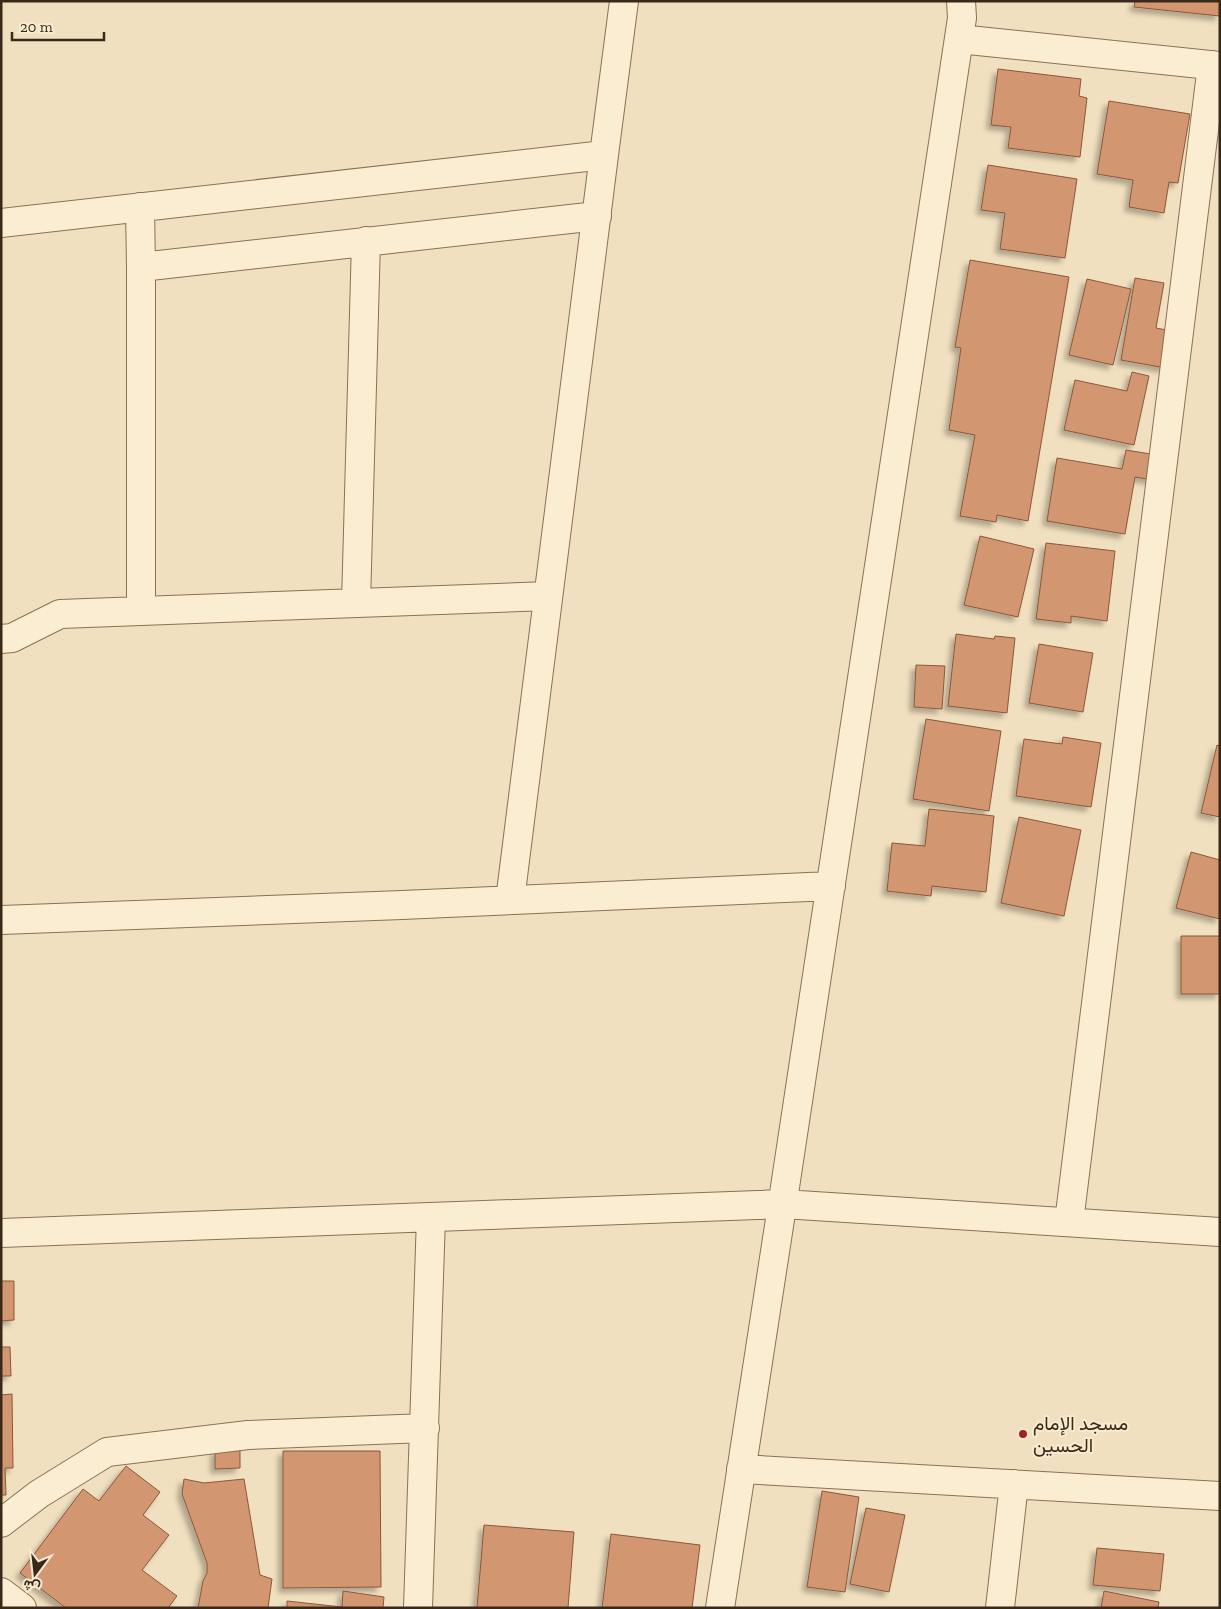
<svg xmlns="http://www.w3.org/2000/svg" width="1221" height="1609" font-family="'Zilla Slab',Vazirmatn,serif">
	<defs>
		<filter id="shadow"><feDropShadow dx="-4.5" dy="4.5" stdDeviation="2.5" flood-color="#0004"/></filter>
	</defs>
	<rect width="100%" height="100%" fill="#f1e0bf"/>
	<path fill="#d29671" stroke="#8c573a" filter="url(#shadow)" d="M 1135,1 L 1220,1 L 1220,16 L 1134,7 Z
		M 998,69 L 1081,79 L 1079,96 L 1087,98 L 1080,157 L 1008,148 L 1011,127 L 991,125 Z
		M 1109,101 L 1190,114 L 1178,183 L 1169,182 L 1164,213 L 1129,207 L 1133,180 L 1097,174 Z
		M 988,165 L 1077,179 L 1065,258 L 1000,249 L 1005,213 L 981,210 Z
		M 970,260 L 1069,277 L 1028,521 L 997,515 L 996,522 L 960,516 L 975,435 L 949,430 L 961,348 L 955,347 Z
		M 1135,278 L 1164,283 L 1156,328 L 1172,331 L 1166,368 L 1121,360 Z
		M 1087,279 L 1131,289 L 1113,365 L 1069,355 Z
		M 1132,372 L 1149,376 L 1134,445 L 1064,430 L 1075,380 L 1127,391 Z
		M 1126,450 L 1157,455 L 1153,480 L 1135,477 L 1125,534 L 1047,521 L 1057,458 L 1122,469 Z
		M 980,536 L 1034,549 L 1018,617 L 964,605 Z
		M 1046,543 L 1115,551 L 1107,621 L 1071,616 L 1071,623 L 1036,619 Z
		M 956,634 L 994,639 L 995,636 L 1015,638 L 1007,713 L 948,706 Z
		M 1039,644 L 1093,653 L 1083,712 L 1029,703 Z
		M 916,665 L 945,666 L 942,709 L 914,707 Z
		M 926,719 L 1001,731 L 989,811 L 913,799 Z
		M 1063,737 L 1101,743 L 1091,807 L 1016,796 L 1024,739 L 1062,744 Z
		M 1217,745 L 1220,746 L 1220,817 L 1201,813 Z
		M 929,809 L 994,816 L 986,892 L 932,886 L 931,896 L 887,891 L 892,843 L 925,846 Z
		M 1019,817 L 1081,830 L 1064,916 L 1001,903 Z
		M 1191,852 L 1220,860 L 1220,919 L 1176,908 Z
		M 1181,936 L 1220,936 L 1220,994 L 1181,994 Z
		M 1,1281 L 14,1281 L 14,1320 L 1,1321 Z
		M 1,1347 L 10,1347 L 11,1376 L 1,1376 Z
		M 12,1394 L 13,1468 L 5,1468 L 6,1495 L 1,1495 L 1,1395 Z
		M 215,1450 L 240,1450 L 240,1468 L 215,1469 Z
		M 283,1451 L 380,1451 L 381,1587 L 283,1588 Z
		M 126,1466 L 160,1492 L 143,1515 L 169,1535 L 142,1570 L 177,1596 L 168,1608 L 66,1608 L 20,1573 L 83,1489 L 99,1501 Z
		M 184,1479 L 204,1483 L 244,1479 L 260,1575 L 272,1579 L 268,1608 L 198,1608 L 203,1581 L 207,1573 L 207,1563 L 182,1494 Z
		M 822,1491 L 859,1497 L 845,1592 L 807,1587 Z
		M 866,1508 L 905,1515 L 889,1592 L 850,1584 Z
		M 484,1525 L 574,1532 L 568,1608 L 477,1608 Z
		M 611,1534 L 700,1545 L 692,1608 L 602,1608 Z
		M 1097,1548 L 1164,1554 L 1160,1591 L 1093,1585 Z
		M 343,1591 L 384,1597 L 383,1608 L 287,1608 L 287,1601 L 342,1607 Z
		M 1104,1591 L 1159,1602 L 1158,1608 L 1101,1608 Z"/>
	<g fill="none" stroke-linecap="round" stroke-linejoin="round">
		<defs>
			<path id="minor" d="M 959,39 L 1220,66
				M 604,155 L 624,1
				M 140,207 L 141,267
				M 1,223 L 604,155 L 510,900
				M 356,603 L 366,241
				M 141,611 L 141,267 L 597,216
				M 1,639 L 12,638 L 60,614 L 548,596
				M 1,920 L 402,905 L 831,886
				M 1069,1222 L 1212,65
				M 1,1233 L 783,1204 L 1220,1232
				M 741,1469 L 1220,1496
				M 1,1523 L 39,1494 L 107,1452 L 248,1435 L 425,1428
				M 1,1592 L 22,1608
				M 418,1608 L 431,1217
				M 720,1608 L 785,1187 L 962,18 L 961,1
				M 1000,1608 L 1014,1484"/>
		</defs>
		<use href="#minor" stroke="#8b7056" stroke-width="30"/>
		<use href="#minor" stroke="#fbedd2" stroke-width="28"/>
	</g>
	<circle fill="#9e2127" stroke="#f8eacf" stroke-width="2" cx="1023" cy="1434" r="5"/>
	<g text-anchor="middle" stroke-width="4" stroke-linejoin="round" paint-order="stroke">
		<g font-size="19" fill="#39291b" stroke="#f8eacf" text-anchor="start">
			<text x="1033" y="1430">مسجد الإمام<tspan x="1033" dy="22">الحسين</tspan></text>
		</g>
	</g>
	<rect width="1221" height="1609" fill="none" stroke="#39291b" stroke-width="5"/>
	<g transform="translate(35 1574) rotate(195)" stroke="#f8eacf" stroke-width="4" paint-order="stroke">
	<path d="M0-4L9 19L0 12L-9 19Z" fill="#39291b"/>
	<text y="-8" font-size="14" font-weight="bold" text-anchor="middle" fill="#39291b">ش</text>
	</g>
	<path d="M12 32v8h92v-8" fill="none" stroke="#39291b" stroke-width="2.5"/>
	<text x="20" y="32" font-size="15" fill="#39291b" stroke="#f8eacf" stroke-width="4" paint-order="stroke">20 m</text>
</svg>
